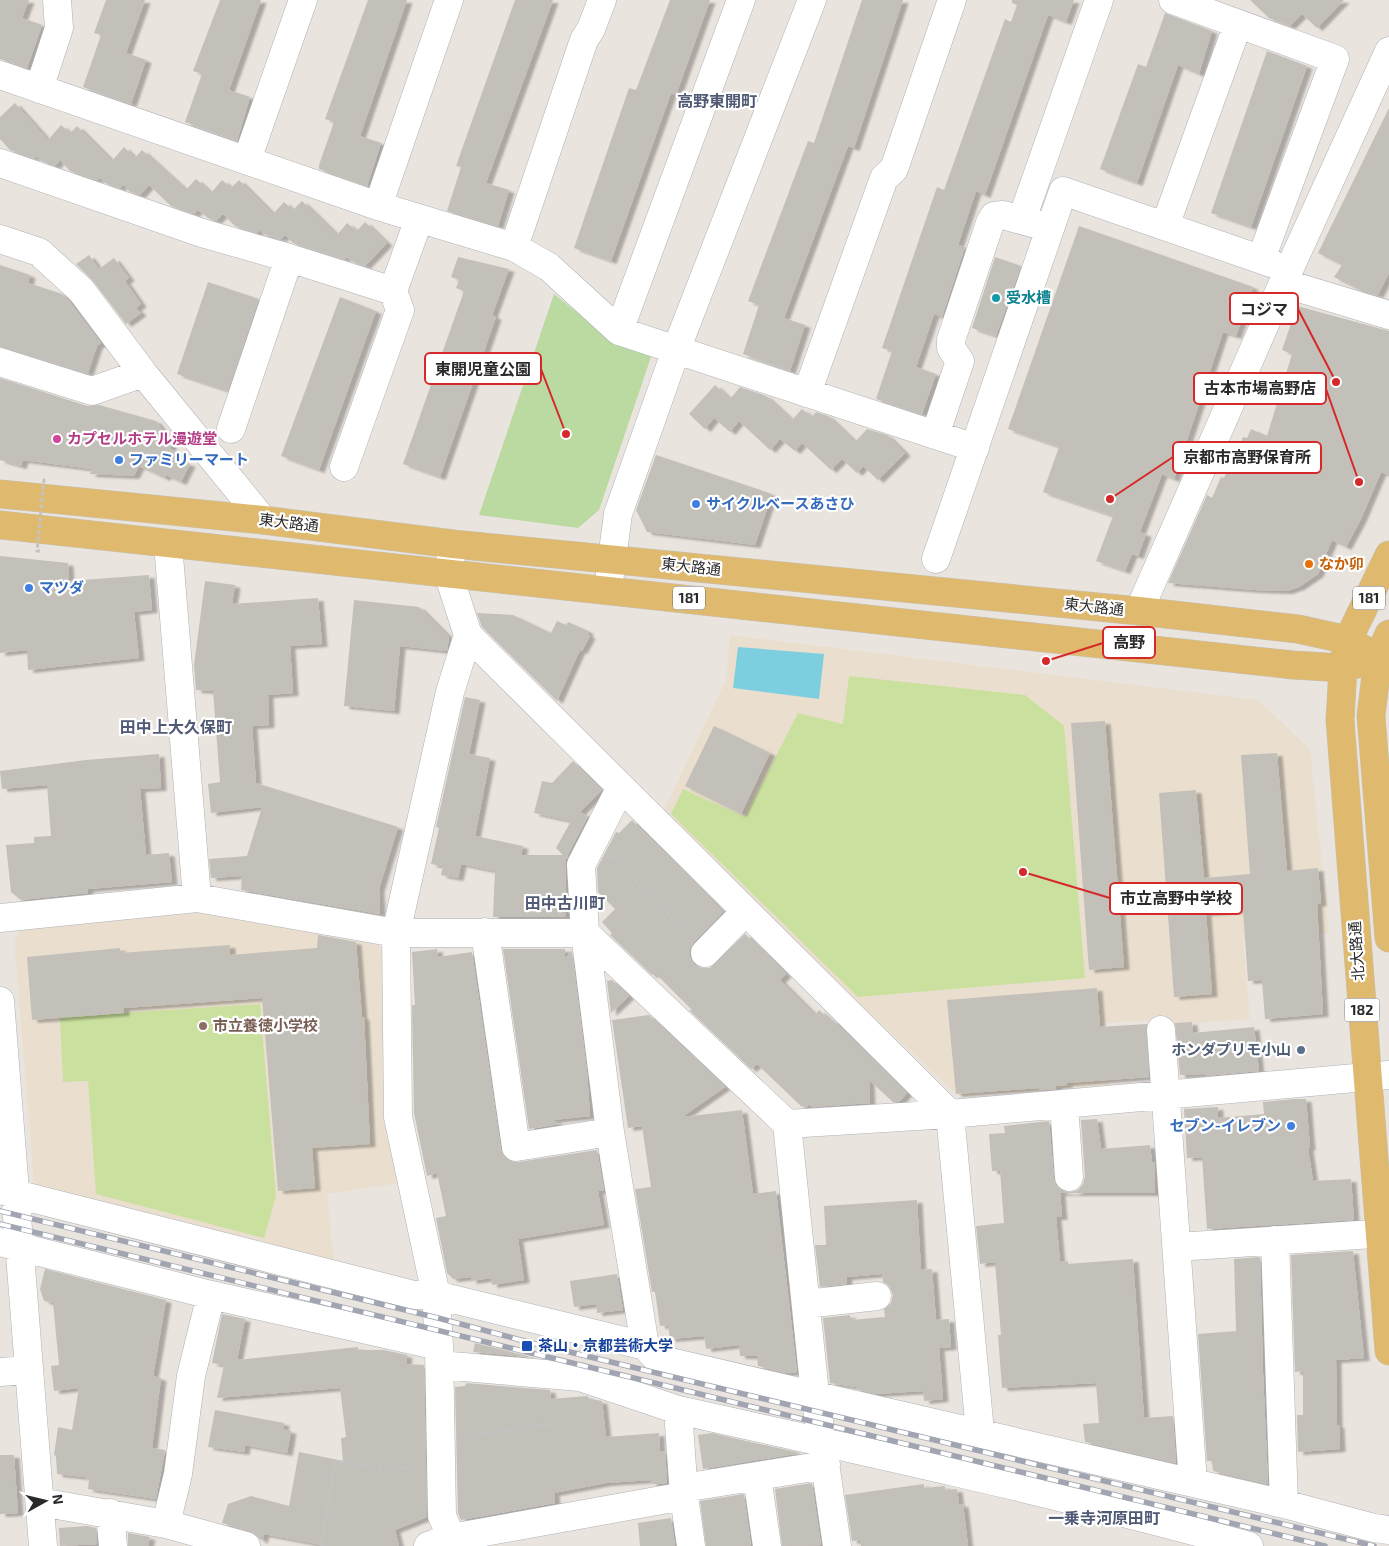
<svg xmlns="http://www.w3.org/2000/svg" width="1389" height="1546" font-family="'Exo 2','Noto Sans JP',sans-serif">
	<defs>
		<filter id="shadow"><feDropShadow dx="5.5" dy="3" stdDeviation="1" flood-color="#0004"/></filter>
	</defs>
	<rect width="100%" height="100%" fill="#eae4de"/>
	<path fill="#eadfcf" d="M 730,635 L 1258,700 L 1310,749 L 1329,933 L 1243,938 L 1250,1019 L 1154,1026 L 1153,1020 L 1105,1023 L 1109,1085 L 959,1096 L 808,956 L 663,812 L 726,680 Z
		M 197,913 L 375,942 L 387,958 L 383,1094 L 400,1183 L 327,1194 L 335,1270 L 44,1194 L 34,1183 L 14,939 L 23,927 Z"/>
	<path fill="#badaa1" d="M 554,294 L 604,334 L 651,357 L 599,510 L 578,528 L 479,515 Z"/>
	<path fill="#cae09e" d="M 849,676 L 1025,695 L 1064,726 L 1085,978 L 858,997 L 671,814 L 683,789 L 745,817 L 798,713 L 843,724 Z
		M 260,1004 L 276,1196 L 264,1238 L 96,1194 L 88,1081 L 63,1082 L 60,1017 Z"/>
	<path fill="#7dcfe0" d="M 738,647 L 824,654 L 819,699 L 733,688 Z"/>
	<path fill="#c3bfb9" filter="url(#shadow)" d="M 0,0 L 29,0 L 22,18 L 42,25 L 27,68 L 0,59 Z
		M 106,0 L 145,0 L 126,53 L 146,60 L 131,104 L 83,87 L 101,35 L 94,33 Z
		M 220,0 L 261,0 L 229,90 L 250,97 L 237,141 L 185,122 L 202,74 L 193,71 Z
		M 368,0 L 407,0 L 360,136 L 381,143 L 367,186 L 319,169 L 319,165 L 334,122 L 325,119 Z
		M 515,0 L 553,0 L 486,183 L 509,190 L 498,226 L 447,211 L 461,167 L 456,166 Z
		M 670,0 L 710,0 L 676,95 L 671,93 L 611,261 L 574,248 L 629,88 L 636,90 Z
		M 862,0 L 903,0 L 854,148 L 848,146 L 784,318 L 805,325 L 790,371 L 743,354 L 759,305 L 748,301 L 808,141 L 814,143 Z
		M 1012,0 L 1074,0 L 1066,22 L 1048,15 L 985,195 L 976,191 L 958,245 L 965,247 L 942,317 L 934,314 L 916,367 L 936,374 L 922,414 L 876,399 L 892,351 L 882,348 L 937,187 L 944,190 L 1005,19 L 1011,22 L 1017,5 L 1012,3 Z
		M 1250,0 L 1344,0 L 1317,28 L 1302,14 L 1290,26 L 1269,18 Z
		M 1165,13 L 1212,31 L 1199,74 L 1178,65 L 1137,183 L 1100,169 L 1138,64 L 1146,67 Z
		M 1267,51 L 1307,66 L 1251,227 L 1211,213 Z
		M 15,103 L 48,140 L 61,125 L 70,133 L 77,126 L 112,161 L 124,147 L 135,158 L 142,150 L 186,190 L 196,179 L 211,193 L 222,180 L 231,188 L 239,180 L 273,214 L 284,202 L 293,210 L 302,201 L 337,235 L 347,223 L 357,231 L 365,222 L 387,243 L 365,266 L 351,261 L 347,257 L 345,259 L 293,243 L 285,235 L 281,239 L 264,234 L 259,230 L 257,233 L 235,226 L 223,214 L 216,221 L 208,218 L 198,210 L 194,214 L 171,206 L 149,185 L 140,195 L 130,192 L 123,185 L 120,188 L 105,183 L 100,178 L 97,180 L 70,171 L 60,160 L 55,166 L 41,161 L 37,156 L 34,158 L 10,150 L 0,139 L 0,117 Z
		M 1389,108 L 1389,273 L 1378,295 L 1358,289 L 1334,277 L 1342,265 L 1318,253 Z
		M 1079,226 L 1253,287 L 1236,336 L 1223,332 L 1174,479 L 1162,474 L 1140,532 L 1146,534 L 1138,556 L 1132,554 L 1125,571 L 1096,561 L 1113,516 L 1043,492 L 1059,447 L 1008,429 Z
		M 89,255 L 99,269 L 114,258 L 129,278 L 125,281 L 141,304 L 136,308 L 141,313 L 126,324 L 93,281 L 76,264 Z
		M 458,257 L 509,269 L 492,315 L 496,317 L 440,477 L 403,464 L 464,291 L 456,288 L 459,280 L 451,277 Z
		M 995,257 L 1021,266 L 996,336 L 972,328 Z
		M 0,265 L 30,275 L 28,283 L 62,294 L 69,301 L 101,343 L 97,346 L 88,373 L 0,347 Z
		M 208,282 L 259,299 L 228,391 L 177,374 Z
		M 340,297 L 376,311 L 319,470 L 281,456 Z
		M 1297,306 L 1389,331 L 1389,475 L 1381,472 L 1361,519 L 1346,547 L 1332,540 L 1318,574 L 1299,587 L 1287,591 L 1255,590 L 1168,583 L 1207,495 L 1212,498 L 1221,477 L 1224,478 L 1233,460 L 1243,437 L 1247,438 L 1251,429 L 1267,436 L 1292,354 L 1282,350 Z
		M 0,378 L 87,406 L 99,405 L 156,421 L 165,434 L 163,439 L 172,443 L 170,449 L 177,452 L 174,458 L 190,464 L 181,482 L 166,475 L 165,478 L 139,466 L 134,476 L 90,474 L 92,469 L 23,460 L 21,466 L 0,460 Z
		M 715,385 L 730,399 L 740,387 L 766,396 L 792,420 L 802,409 L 812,417 L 816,412 L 828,416 L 855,442 L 867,429 L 887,435 L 905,453 L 878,480 L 863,466 L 857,473 L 842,459 L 831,470 L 802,443 L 795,451 L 780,439 L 770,450 L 739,421 L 730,432 L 714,418 L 705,429 L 689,414 Z
		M 656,455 L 772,494 L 755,545 L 647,532 L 636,510 Z
		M 0,556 L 68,563 L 69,581 L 149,575 L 152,610 L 134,612 L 139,658 L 28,670 L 27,650 L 0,653 Z
		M 205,581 L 235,585 L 232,604 L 318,598 L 322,644 L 290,646 L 293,693 L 268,695 L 269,725 L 252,726 L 256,783 L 398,827 L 379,889 L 380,914 L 241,890 L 242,876 L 211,878 L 209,859 L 247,856 L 262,807 L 211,813 L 208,784 L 220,782 L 213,691 L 196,690 L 194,665 Z
		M 354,600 L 419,607 L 449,637 L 447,651 L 400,646 L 394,711 L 344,706 Z
		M 477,613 L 513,615 L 551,633 L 557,621 L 566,625 L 568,622 L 588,631 L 587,634 L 590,636 L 582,651 L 580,650 L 557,701 L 482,627 Z
		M 465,697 L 480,700 L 469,754 L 490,758 L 475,836 L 523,846 L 521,855 L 563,855 L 556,848 L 571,821 L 534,813 L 542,781 L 552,783 L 573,761 L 602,790 L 580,812 L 588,816 L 566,858 L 565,917 L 493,917 L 495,871 L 461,864 L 458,878 L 441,875 L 443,866 L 431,864 L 439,828 L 436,827 Z
		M 1105,721 L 1124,967 L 1089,970 L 1071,723 Z
		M 714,726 L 770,753 L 741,814 L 685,786 Z
		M 1277,753 L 1287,871 L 1318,868 L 1321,903 L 1317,904 L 1323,1014 L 1265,1019 L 1262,980 L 1248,981 L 1243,910 L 1206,913 L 1212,994 L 1174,997 L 1159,793 L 1196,790 L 1204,878 L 1250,874 L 1241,755 Z
		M 159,754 L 161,788 L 140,789 L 146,855 L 169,853 L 172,882 L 88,889 L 88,893 L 21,900 L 11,892 L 6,845 L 34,843 L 34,837 L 51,836 L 47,785 L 2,789 L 0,771 L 86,760 Z
		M 632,820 L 723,912 L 694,942 L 690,949 L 690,957 L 694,964 L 701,968 L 710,968 L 745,934 L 786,974 L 780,980 L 815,1015 L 819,1010 L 831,1021 L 833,1020 L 907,1093 L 899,1102 L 893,1102 L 869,1080 L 870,1103 L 812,1107 L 809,1104 L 807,1107 L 801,1106 L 757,1064 L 751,1069 L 689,1010 L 692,1010 L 655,973 L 652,975 L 610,935 L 612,933 L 602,922 L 615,909 L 598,892 L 597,868 L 616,832 L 619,833 Z
		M 318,935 L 356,942 L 362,1017 L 364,1017 L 370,1144 L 312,1148 L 315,1188 L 278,1191 L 262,998 L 124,1008 L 124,1013 L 32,1020 L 27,957 L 120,948 L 120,953 L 230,945 L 230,955 L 317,948 Z
		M 437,949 L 438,957 L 472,952 L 501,1149 L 504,1156 L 510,1161 L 518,1162 L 597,1150 L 604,1190 L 598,1191 L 604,1225 L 518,1239 L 524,1280 L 492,1285 L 491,1278 L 471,1281 L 471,1277 L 453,1279 L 447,1273 L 436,1218 L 446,1216 L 437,1173 L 427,1176 L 414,1113 L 412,1005 L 415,1005 L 412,952 Z
		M 503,949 L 565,949 L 565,958 L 572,951 L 587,1072 L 590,1116 L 553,1120 L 560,1124 L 529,1129 Z
		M 612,980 L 629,996 L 611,1013 L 607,981 Z
		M 1097,988 L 1100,1027 L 1147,1024 L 1149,1077 L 1067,1083 L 1067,1085 L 1056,1086 L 1056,1089 L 1039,1090 L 1039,1088 L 956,1094 L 947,1000 Z
		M 649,1015 L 725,1087 L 682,1117 L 742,1110 L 753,1194 L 776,1191 L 797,1372 L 786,1373 L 758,1366 L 757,1356 L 740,1356 L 739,1345 L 706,1349 L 704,1336 L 670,1339 L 668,1325 L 660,1326 L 655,1292 L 652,1292 L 635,1189 L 651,1187 L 642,1126 L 628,1128 L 612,1020 Z
		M 1192,1022 L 1193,1033 L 1254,1027 L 1259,1071 L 1205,1076 L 1205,1074 L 1180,1075 L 1175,1023 Z
		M 1295,1099 L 1306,1099 L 1310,1147 L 1308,1148 L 1313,1181 L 1351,1179 L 1354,1220 L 1207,1229 L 1202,1157 L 1187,1158 L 1184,1109 L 1218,1107 L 1218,1118 L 1264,1114 L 1263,1102 Z
		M 1097,1119 L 1101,1149 L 1150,1145 L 1152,1162 L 1155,1162 L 1155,1193 L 1060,1193 L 1062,1217 L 1056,1217 L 1060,1262 L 1068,1261 L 1068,1264 L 1133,1259 L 1144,1418 L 1173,1416 L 1176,1463 L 1085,1442 L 1083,1424 L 1099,1423 L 1096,1383 L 1002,1388 L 998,1335 L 1001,1335 L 995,1262 L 980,1264 L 976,1226 L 1004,1223 L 1000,1171 L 992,1171 L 989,1134 L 1005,1133 L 1004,1126 L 1049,1121 L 1054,1179 L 1056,1185 L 1062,1191 L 1071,1192 L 1078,1190 L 1083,1184 L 1085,1176 L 1081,1120 Z
		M 917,1200 L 921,1270 L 932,1269 L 936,1320 L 949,1319 L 951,1347 L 939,1348 L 943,1399 L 924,1401 L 923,1391 L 876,1394 L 856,1389 L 856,1387 L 830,1383 L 823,1318 L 850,1315 L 851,1320 L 885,1317 L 884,1309 L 891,1303 L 893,1295 L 889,1286 L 883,1282 L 882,1274 L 847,1277 L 847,1284 L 820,1287 L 815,1245 L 826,1245 L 824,1206 Z
		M 1353,1251 L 1364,1358 L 1336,1360 L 1337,1425 L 1339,1425 L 1340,1449 L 1298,1452 L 1297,1415 L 1303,1415 L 1303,1371 L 1295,1372 L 1291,1255 Z
		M 1260,1257 L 1263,1373 L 1268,1484 L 1213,1471 L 1212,1461 L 1207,1461 L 1198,1334 L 1236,1331 L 1234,1259 Z
		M 45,1269 L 166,1300 L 153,1376 L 161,1378 L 152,1448 L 165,1450 L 156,1499 L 88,1489 L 89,1480 L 84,1477 L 57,1474 L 56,1456 L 54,1455 L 58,1427 L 72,1430 L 79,1388 L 54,1391 L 51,1366 L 59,1365 L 53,1303 L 44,1301 L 40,1289 Z
		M 617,1274 L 623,1310 L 597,1313 L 596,1304 L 574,1307 L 570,1281 Z
		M 222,1314 L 245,1319 L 237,1360 L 358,1347 L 358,1350 L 384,1350 L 407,1355 L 406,1364 L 424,1365 L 427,1517 L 395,1530 L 399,1546 L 327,1546 L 264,1534 L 262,1541 L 251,1531 L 222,1523 L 228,1504 L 251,1496 L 289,1506 L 299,1452 L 343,1461 L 341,1438 L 346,1437 L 340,1388 L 217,1398 L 224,1365 L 212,1363 Z
		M 475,1343 L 528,1356 L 528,1357 L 473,1352 Z
		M 466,1383 L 550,1390 L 551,1399 L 587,1396 L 590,1399 L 602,1401 L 606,1437 L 659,1433 L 660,1451 L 665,1451 L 667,1483 L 652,1484 L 651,1480 L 606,1483 L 554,1493 L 555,1503 L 461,1520 L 458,1513 L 455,1387 L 465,1386 Z
		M 215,1410 L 284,1423 L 283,1429 L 291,1431 L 287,1453 L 245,1445 L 244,1452 L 208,1447 Z
		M 712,1433 L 746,1441 L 801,1453 L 703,1469 L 698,1435 Z
		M 0,1455 L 14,1455 L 18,1513 L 0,1514 Z
		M 812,1483 L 821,1545 L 782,1546 L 775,1489 Z
		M 924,1484 L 924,1488 L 945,1486 L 945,1490 L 957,1489 L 959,1504 L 963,1504 L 968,1546 L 861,1546 L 860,1540 L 852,1541 L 845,1495 Z
		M 744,1494 L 751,1546 L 706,1546 L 700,1501 Z
		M 671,1518 L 675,1546 L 640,1546 L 638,1523 Z
		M 87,1526 L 96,1528 L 97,1544 L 60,1546 L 59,1528 Z
		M 128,1533 L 150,1537 L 148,1546 L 128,1546 Z"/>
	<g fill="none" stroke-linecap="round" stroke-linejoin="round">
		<defs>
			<path id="minor" d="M 1173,0 L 1335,59 L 1261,259
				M 0,75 L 378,206 L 514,247 L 549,267 L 619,331 L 975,448
				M 39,89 L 59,28 L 57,0
				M 247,160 L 303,0
				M 0,163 L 202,233 L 289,258 L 393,291
				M 378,206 L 449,0
				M 1022,219 L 1099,0
				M 1165,226 L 1238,24
				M 0,239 L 39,252 L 81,290 L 143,373
				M 514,247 L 584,40 L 591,29 L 602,0
				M 1283,283 L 1389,315
				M 619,331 L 741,0
				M 0,362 L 92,391 L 143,373 L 263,520
				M 807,393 L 884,178 L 894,169 L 952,0
				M 231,429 L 289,258
				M 935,435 L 960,361 L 951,348 L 951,340 L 990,223 L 994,216 L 1003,215 L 1050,228
				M 344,467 L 400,310 L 393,291 L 419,219
				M 168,544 L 197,898
				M 453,544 L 448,573 L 468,635 L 950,1114 L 980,1432
				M 936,559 L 1063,191 L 1271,263
				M 608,589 L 618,514 L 676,350 L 812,0
				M 1139,611 L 1283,283 L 1389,51
				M 620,789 L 581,865 L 585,933 L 610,1132 L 645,1346
				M 0,918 L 197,898 L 396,933 L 585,933 L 787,1124 L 950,1114 L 1389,1075
				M 485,932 L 516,1147 L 610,1132
				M 705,953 L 745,912
				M 0,1001 L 43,1546
				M 1161,1030 L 1193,1483
				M 1064,1104 L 1069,1177
				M 787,1124 L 815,1394 L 837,1546
				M 0,1190 L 414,1295 L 436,1295 L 645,1346 L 657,1359 L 1284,1504 L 1374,1528 L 1389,1530
				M 1275,1240 L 1284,1504
				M 0,1242 L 211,1295 L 439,1346 L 442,1516 L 455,1546
				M 1177,1247 L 1389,1233
				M 806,1304 L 877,1296
				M 439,1346 L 436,1295 L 398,1117 L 396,933 L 450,692 L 468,635
				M 440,1365 L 580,1377 L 678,1410
				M 0,1372 L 29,1370
				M 757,1476 L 767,1546
				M 683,1488 L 826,1465
				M 40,1502 L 166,1524 L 246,1546
				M 110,1513 L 113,1546
				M 166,1524 L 178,1474 L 191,1376 L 211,1295
				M 428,1546 L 451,1538 L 684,1496
				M 691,1546 L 684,1496 L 678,1410 C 869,1452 1060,1494 1249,1546"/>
			<path id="major" d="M 0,494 L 263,520 L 453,544 L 1139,611 L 1298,629 L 1348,640 L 1378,658
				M 0,525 L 1293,665 L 1343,668 L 1378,658
				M 1389,555 L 1348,640 L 1343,668 L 1340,720 L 1389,1351
				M 1389,634 L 1378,658 L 1371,716 L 1389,938"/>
		</defs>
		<use href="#minor" stroke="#aeb1b9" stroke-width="29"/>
		<use href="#major" stroke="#c3c3c3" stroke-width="29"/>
		<path stroke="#c3c3c3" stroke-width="3" stroke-dasharray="4 2.5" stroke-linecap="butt" d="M 612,856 L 689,936
			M 465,1436 L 553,1424
			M 321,1546 L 335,1461 L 389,1470 L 416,1467"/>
		<use href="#minor" stroke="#fff" stroke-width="28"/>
		<use href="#major" stroke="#dfba6e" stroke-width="28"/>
		<defs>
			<path id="rail" d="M 0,1211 L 438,1318 L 528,1342 L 1374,1546
				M 0,1224 L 1325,1546"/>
		</defs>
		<use href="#rail" stroke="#a1a5b2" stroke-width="5.5"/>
		<use href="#rail" stroke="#fff" stroke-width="4" stroke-dasharray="11" stroke-linecap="butt"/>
		<path stroke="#c3c3c3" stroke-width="3" stroke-dasharray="4 2.5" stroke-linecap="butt" d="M 40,551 L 37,551 L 44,480 L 41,479"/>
	</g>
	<circle fill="#0f9aa8" stroke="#fff" stroke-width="2" cx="996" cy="298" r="5"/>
	<circle fill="#d1479c" stroke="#fff" stroke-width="2" cx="57" cy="439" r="5"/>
	<g fill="#3f7fe0" stroke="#fff" stroke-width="2">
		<circle cx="119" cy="460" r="5"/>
		<circle cx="696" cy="504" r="5"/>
		<circle cx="29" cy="588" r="5"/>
		<circle cx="1291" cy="1126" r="5"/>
	</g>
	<circle fill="#e8710a" stroke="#fff" stroke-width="2" cx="1309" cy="564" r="5"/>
	<circle fill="#8d6e63" stroke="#fff" stroke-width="2" cx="203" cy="1026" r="5"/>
	<circle fill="#5c6f8a" stroke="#fff" stroke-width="2" cx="1301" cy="1050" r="5"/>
	<rect fill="#1a4fb4" stroke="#fff" stroke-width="2" x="521" y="1340" width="12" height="12" rx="2.5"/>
	<g text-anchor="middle" stroke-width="4.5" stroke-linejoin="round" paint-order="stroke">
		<g fill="#fff" stroke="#6a6a6a" stroke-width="1">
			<rect x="673" y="586.5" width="32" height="23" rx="4"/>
			<rect x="1353" y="586.5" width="32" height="23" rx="4"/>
			<rect x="1344.5" y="998.5" width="35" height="23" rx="4"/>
		</g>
		<g font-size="14" font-weight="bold" fill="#2a2a2a">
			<text x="689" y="603">181</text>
			<text x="1369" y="603">181</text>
			<text x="1362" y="1015">182</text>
		</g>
		<g font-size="15" font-weight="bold" fill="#0d838f" stroke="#fff" text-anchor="start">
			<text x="1006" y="303">受水槽</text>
		</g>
		<g font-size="15" font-weight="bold" fill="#b23c85" stroke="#fff" text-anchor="start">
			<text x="67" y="444">カプセルホテル漫遊堂</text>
		</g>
		<g font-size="15" font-weight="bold" fill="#366cbe" stroke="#fff" text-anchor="start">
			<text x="129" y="465">ファミリーマート</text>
			<text x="706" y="509">サイクルベースあさひ</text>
			<text x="39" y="593">マツダ</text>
			<text x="1281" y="1131" text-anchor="end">セブン-イレブン</text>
		</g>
		<g font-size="15" fill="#2a2a2a" stroke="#fff">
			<text transform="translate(289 523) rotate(7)" y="5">東大路通</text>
			<text transform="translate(691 567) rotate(6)" y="5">東大路通</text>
			<text transform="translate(1094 607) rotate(6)" y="5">東大路通</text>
			<text transform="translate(1357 951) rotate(-94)" y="5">北大路通</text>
		</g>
		<g font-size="15" font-weight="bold" fill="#c56008" stroke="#fff" text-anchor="start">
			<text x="1319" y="569">なか卯</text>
		</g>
		<g font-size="15" font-weight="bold" fill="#785e54" stroke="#fff" text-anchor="start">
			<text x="213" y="1031">市立養徳小学校</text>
		</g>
		<g font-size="15" font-weight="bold" fill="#4e5e75" stroke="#fff" text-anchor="end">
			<text x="1291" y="1055">ホンダプリモ小山</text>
		</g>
		<g font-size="15" font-weight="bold" fill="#164399" stroke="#fff" text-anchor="start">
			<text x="538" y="1351">茶山・京都芸術大学</text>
		</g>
		<g font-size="16" font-weight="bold" fill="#505a75" stroke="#fff">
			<text x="717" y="107">高野東開町</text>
			<text x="176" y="733">田中上大久保町</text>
			<text x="565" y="909">田中古川町</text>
			<text x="1104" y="1524">一乗寺河原田町</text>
		</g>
	</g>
	<path fill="none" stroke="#d62828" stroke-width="2" d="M1336 382L1298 309M566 434L541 369M1359 482L1326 389M1110 499L1173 457M1046 661L1103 643M1023 872L1110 898"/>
	<g fill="#d62828" stroke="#fff" stroke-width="2">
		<circle cx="1336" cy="382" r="5"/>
		<circle cx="566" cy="434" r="5"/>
		<circle cx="1359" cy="482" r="5"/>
		<circle cx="1110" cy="499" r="5"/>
		<circle cx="1046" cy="661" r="5"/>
		<circle cx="1023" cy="872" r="5"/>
	</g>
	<g fill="#fff" stroke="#d62828" stroke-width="2">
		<rect x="1230" y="293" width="68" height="31" rx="5"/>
		<rect x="425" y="353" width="116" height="31" rx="5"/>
		<rect x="1194" y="373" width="132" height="31" rx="5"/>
		<rect x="1173" y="442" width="148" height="31" rx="5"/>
		<rect x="1103" y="627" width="52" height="31" rx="5"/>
		<rect x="1110" y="883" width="132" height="31" rx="5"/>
	</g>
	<g font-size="16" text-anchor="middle" font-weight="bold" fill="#2a2a2a">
		<text x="1264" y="315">コジマ</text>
		<text x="483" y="375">東開児童公園</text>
		<text x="1260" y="394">古本市場高野店</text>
		<text x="1247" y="463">京都市高野保育所</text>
		<text x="1129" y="648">高野</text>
		<text x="1176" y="904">市立高野中学校</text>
	</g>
	<g transform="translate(45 1501) rotate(82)" stroke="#ffffff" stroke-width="4" paint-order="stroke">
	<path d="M0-4L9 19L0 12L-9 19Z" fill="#2a2a2a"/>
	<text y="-8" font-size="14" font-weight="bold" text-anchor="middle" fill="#2a2a2a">N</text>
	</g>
</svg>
